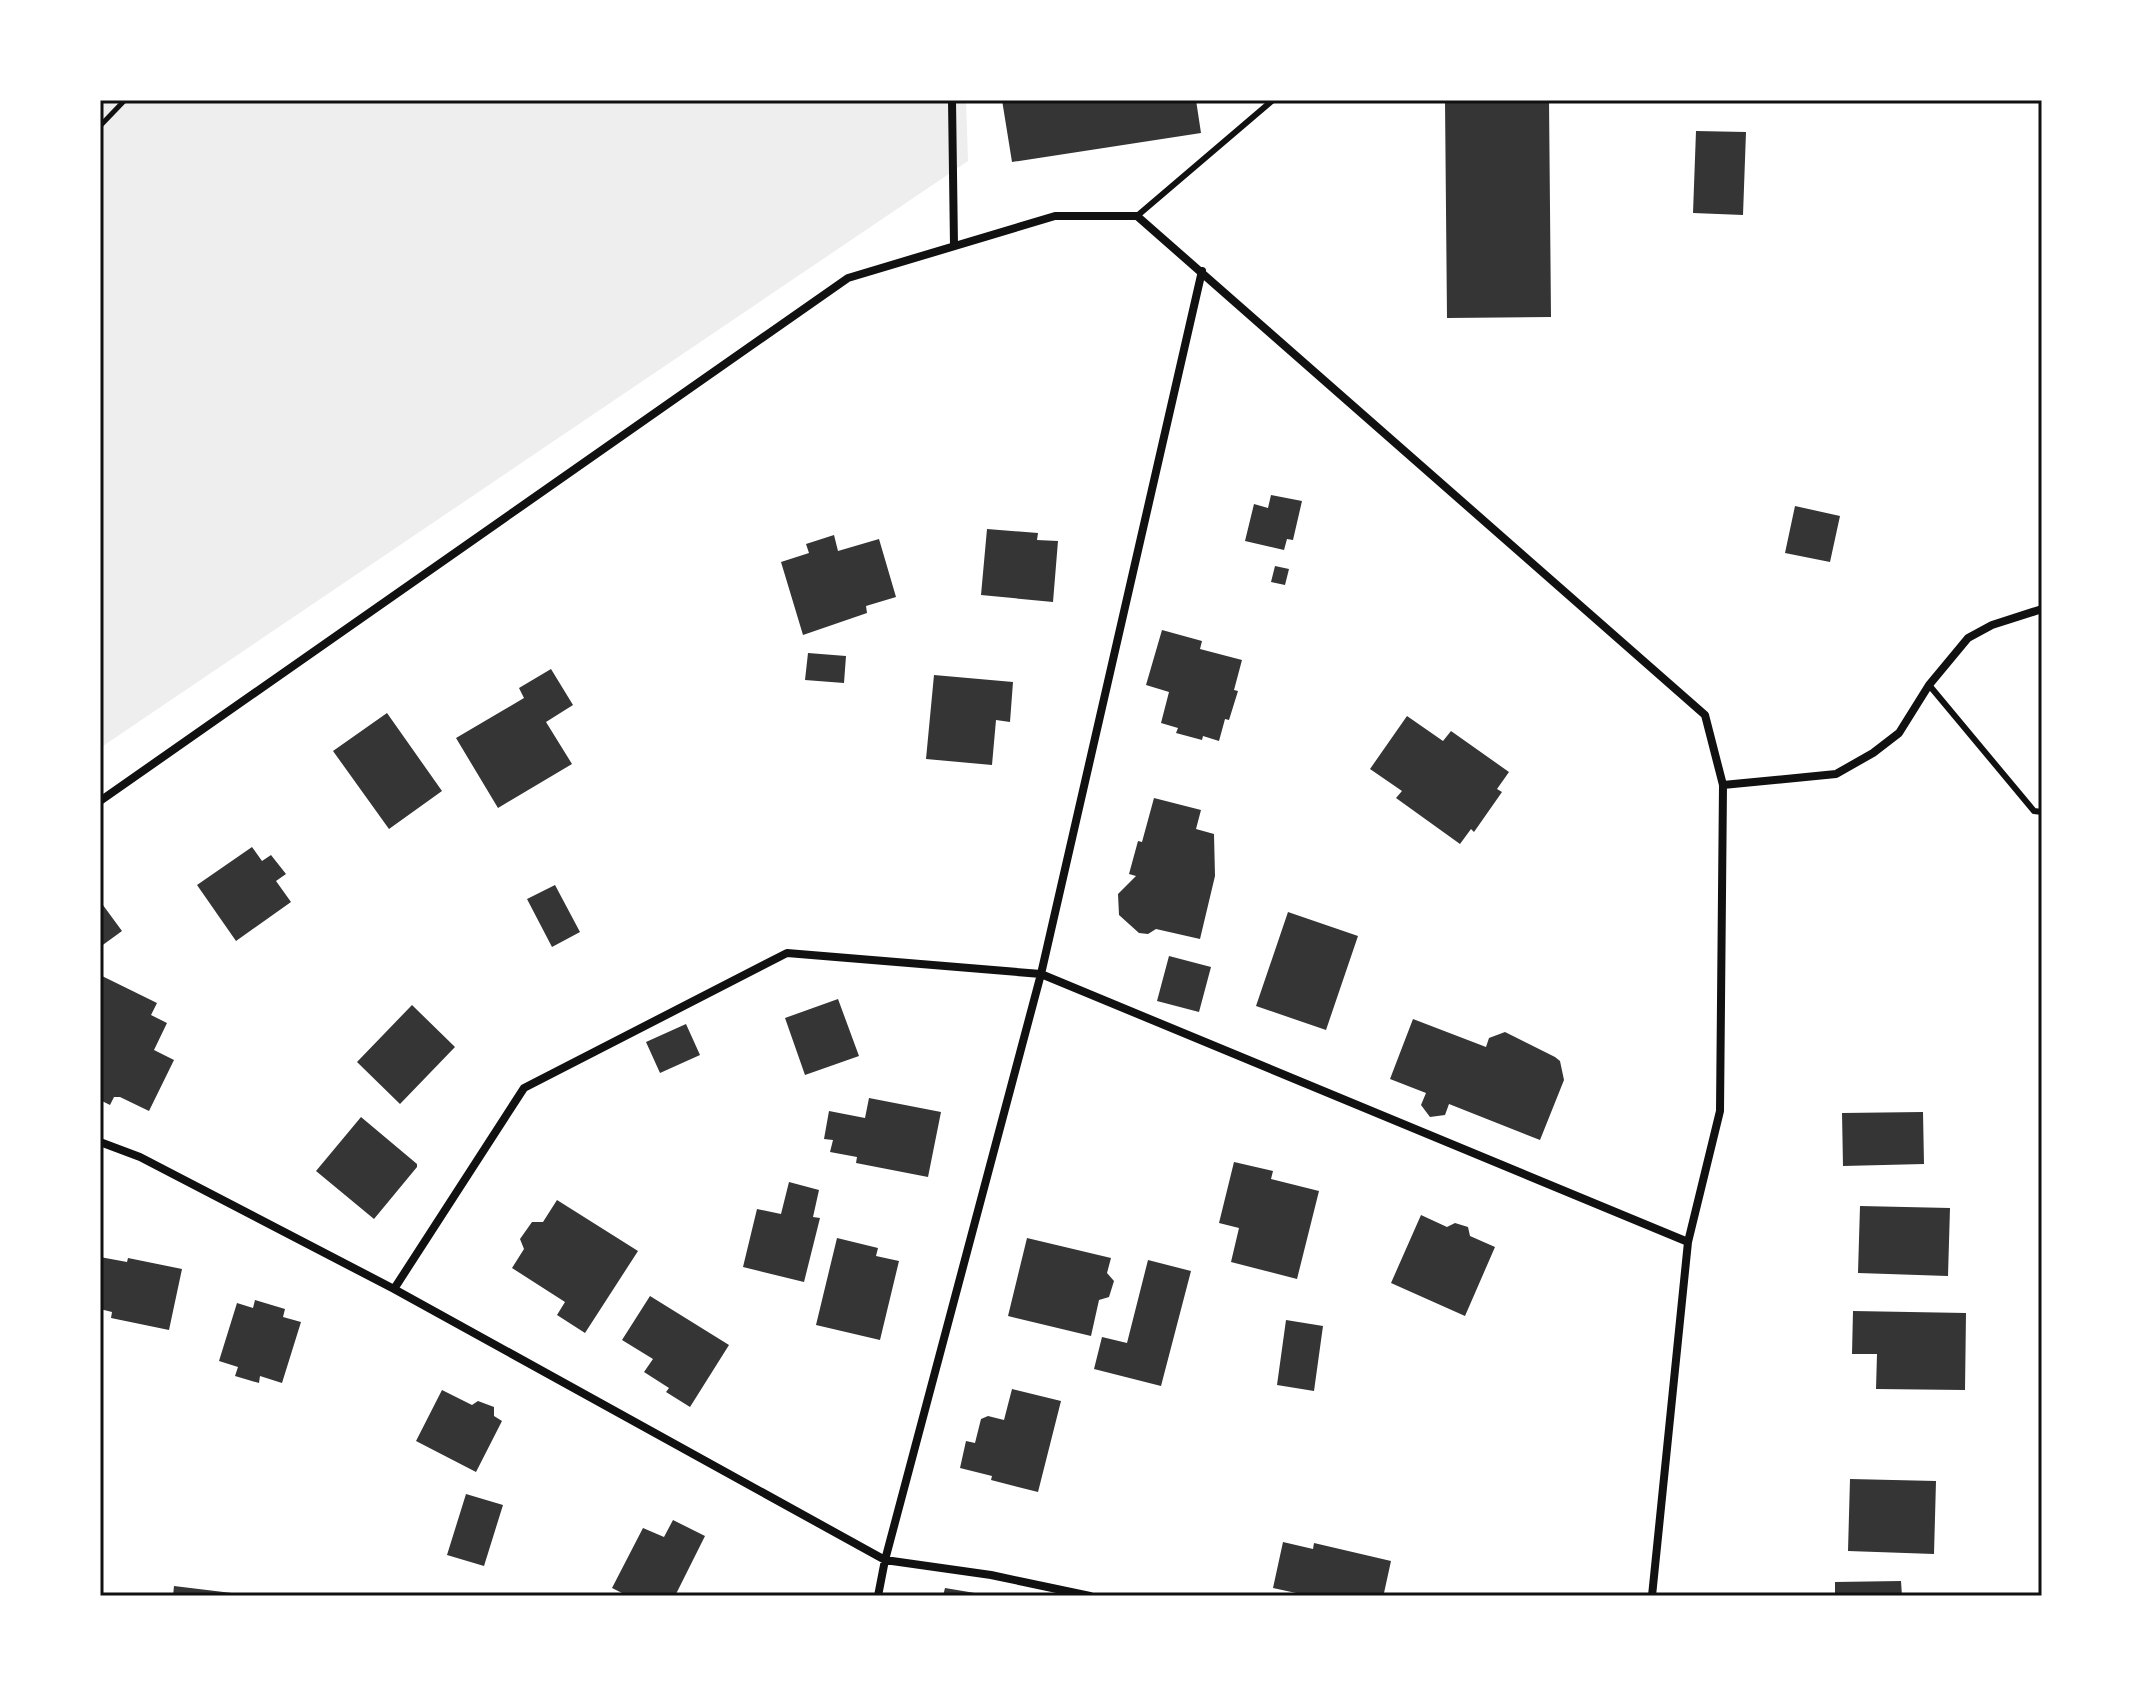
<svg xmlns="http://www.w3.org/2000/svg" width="2142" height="1696" font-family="Commissioner,sans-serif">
	<rect width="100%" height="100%" fill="#fff"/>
	<path fill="#eee" d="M 100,100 L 966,100 L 968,161 L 100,748 Z"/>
	<path fill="#353535" d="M 1002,100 L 1196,100 L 1201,133 L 1012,162 Z
		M 1445,100 L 1549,100 L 1551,317 L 1447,318 Z
		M 1696,131 L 1746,132 L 1743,215 L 1693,213 Z
		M 1271,495 L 1302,501 L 1293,540 L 1287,539 L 1284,550 L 1245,541 L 1254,504 L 1268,508 Z
		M 1795,506 L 1840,516 L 1830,562 L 1785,553 Z
		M 987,529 L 1038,533 L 1037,540 L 1058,541 L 1053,602 L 981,595 Z
		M 834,535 L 838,551 L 879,539 L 896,597 L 866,606 L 867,613 L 803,635 L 781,562 L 809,553 L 806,544 Z
		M 1275,566 L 1289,569 L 1285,585 L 1271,582 Z
		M 1162,630 L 1202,641 L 1200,649 L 1242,660 L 1234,690 L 1238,691 L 1229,720 L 1225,719 L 1219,741 L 1203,736 L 1202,740 L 1176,733 L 1178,728 L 1161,723 L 1169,692 L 1146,685 Z
		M 808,653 L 846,656 L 844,683 L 805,680 Z
		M 551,669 L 573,705 L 546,722 L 572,764 L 498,808 L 456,738 L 524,698 L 519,688 Z
		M 934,675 L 1013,682 L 1010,722 L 996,720 L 992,765 L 926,759 Z
		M 387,713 L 442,791 L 389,829 L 333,751 Z
		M 1407,716 L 1443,741 L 1451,731 L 1509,772 L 1497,789 L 1502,792 L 1474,832 L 1471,829 L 1460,844 L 1396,798 L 1402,791 L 1370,769 Z
		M 1154,798 L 1201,810 L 1196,829 L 1214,834 L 1215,876 L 1200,939 L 1156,929 L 1148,934 L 1139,933 L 1119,915 L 1118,894 L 1136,876 L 1129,874 L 1138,841 L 1142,842 Z
		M 252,847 L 262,861 L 271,855 L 286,874 L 276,881 L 291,902 L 236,941 L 197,885 Z
		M 555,885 L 580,932 L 552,947 L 527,899 Z
		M 100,901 L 122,931 L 100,947 Z
		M 1288,912 L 1358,936 L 1326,1030 L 1256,1006 Z
		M 1169,956 L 1211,967 L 1199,1012 L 1157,1001 Z
		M 100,975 L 157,1003 L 151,1015 L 167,1023 L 154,1050 L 174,1060 L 149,1111 L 120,1097 L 114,1097 L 110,1105 L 100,1100 Z
		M 838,999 L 859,1056 L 805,1075 L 785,1018 Z
		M 412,1005 L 455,1047 L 400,1104 L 357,1062 Z
		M 1413,1019 L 1486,1047 L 1489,1038 L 1505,1032 L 1555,1057 L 1560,1061 L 1564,1080 L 1540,1140 L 1449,1104 L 1445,1115 L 1430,1117 L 1421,1105 L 1426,1093 L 1390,1079 Z
		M 686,1024 L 700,1055 L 660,1073 L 646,1042 Z
		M 869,1098 L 941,1112 L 928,1177 L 856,1163 L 857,1157 L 830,1152 L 833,1140 L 824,1139 L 829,1111 L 865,1118 Z
		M 1923,1112 L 1924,1164 L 1843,1166 L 1842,1113 Z
		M 361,1117 L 417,1164 L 417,1167 L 374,1219 L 316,1171 Z
		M 1234,1162 L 1273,1171 L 1271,1179 L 1319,1191 L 1297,1279 L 1231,1262 L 1239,1228 L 1219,1223 Z
		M 789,1182 L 819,1190 L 813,1217 L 820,1218 L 804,1282 L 743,1267 L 757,1209 L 781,1214 Z
		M 557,1200 L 638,1251 L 585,1333 L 557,1315 L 565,1302 L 512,1268 L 524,1249 L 520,1239 L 532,1222 L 543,1222 Z
		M 1860,1206 L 1950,1208 L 1948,1276 L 1858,1273 Z
		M 1421,1215 L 1447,1227 L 1455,1223 L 1468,1227 L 1470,1236 L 1495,1247 L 1465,1316 L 1391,1283 Z
		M 837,1238 L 878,1248 L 876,1256 L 899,1261 L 880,1340 L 816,1325 Z
		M 1027,1238 L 1111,1258 L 1107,1273 L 1114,1281 L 1109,1297 L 1099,1300 L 1091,1336 L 1008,1316 Z
		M 100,1257 L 127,1262 L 128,1258 L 182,1269 L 169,1330 L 111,1318 L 112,1312 L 100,1309 Z
		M 1148,1260 L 1191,1271 L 1161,1386 L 1094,1369 L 1102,1337 L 1127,1343 Z
		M 650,1296 L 729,1345 L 690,1407 L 666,1392 L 669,1388 L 644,1372 L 653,1359 L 622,1340 Z
		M 255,1300 L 285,1309 L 283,1317 L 301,1322 L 282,1383 L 260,1376 L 259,1383 L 235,1376 L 238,1367 L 219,1361 L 237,1303 L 253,1308 Z
		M 1853,1311 L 1966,1313 L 1965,1390 L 1876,1389 L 1877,1354 L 1852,1354 Z
		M 1286,1320 L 1323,1326 L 1314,1391 L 1277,1385 Z
		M 1012,1389 L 1061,1401 L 1038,1492 L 991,1480 L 992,1476 L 960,1468 L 966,1441 L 975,1443 L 981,1419 L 988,1416 L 1004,1420 Z
		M 442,1390 L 472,1405 L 478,1401 L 494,1407 L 494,1416 L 502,1421 L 476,1472 L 416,1441 Z
		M 1850,1479 L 1936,1481 L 1934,1554 L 1848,1551 Z
		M 466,1494 L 503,1505 L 484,1566 L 447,1555 Z
		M 673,1520 L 705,1536 L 675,1596 L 628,1596 L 612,1588 L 643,1528 L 664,1537 Z
		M 1283,1542 L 1313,1549 L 1314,1543 L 1391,1561 L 1384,1593 L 1388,1596 L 1295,1596 L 1296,1593 L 1273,1588 Z
		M 1901,1581 L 1902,1596 L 1835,1596 L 1835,1582 Z
		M 174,1586 L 240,1594 L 240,1596 L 173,1596 Z
		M 945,1588 L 981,1594 L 981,1596 L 943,1596 Z"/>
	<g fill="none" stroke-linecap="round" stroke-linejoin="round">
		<path stroke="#111" stroke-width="5" d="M 100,126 L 125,100"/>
		<path stroke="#111" stroke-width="6" d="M 1137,216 L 1273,100
			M 1929,685 L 2034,811 L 2042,812"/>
		<path stroke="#111" stroke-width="8" d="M 952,100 L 954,246
			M 1723,785 L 1836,774 L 1873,753 L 1899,733 L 1929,685 L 1968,638 L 1992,625 L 2042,609
			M 100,801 L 848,278 L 1055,216 L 1137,216 L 1705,715 L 1723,785 L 1720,1111 L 1688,1242 L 1652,1596
			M 100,1142 L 140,1157 L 394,1289 L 885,1560 L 991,1575 L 1090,1596
			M 394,1289 L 524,1088 L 787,953 L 1041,974 L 1688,1242
			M 878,1596 L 885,1560 L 1041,974 L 1202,271"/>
	</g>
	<rect width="2142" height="1696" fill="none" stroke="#ffffff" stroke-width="204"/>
	<rect x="102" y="102" width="1938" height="1492" fill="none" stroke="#111" stroke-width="3"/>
</svg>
